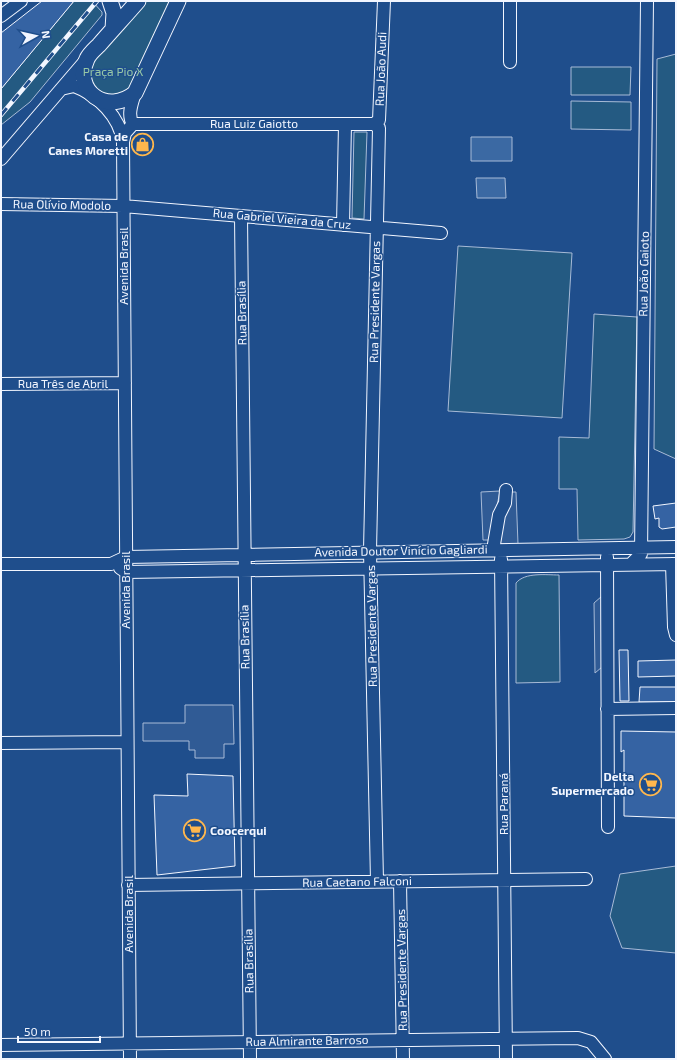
<svg xmlns="http://www.w3.org/2000/svg" width="677" height="1060" font-family="'Exo 2',sans-serif">
	<rect width="100%" height="100%" fill="#1f4e8c"/>
	<path fill="#245a82" stroke="#a8bbd7" d="M 74,1 L 92,1 L 102,12 L 102,15 L 30,102 L 1,125 L 1,89 Z
		M 144,1 L 174,1 L 126,95 L 104,97 L 90,81 L 89,66 Z
		M 676,54 L 676,459 L 654,449 L 657,59 Z
		M 571,67 L 631,67 L 630,95 L 571,95 Z
		M 571,101 L 631,102 L 631,130 L 571,129 Z
		M 354,132 L 367,132 L 364,219 L 352,218 Z
		M 458,246 L 572,253 L 562,418 L 448,411 Z
		M 594,314 L 637,317 L 633,532 L 630,537 L 624,539 L 578,540 L 577,489 L 559,489 L 559,437 L 589,438 Z
		M 559,575 L 560,682 L 516,683 L 516,583 C 525,572 546,575 559,575 Z
		M 676,866 L 676,953 L 622,948 L 610,916 L 620,874 Z"/>
	<path fill="#305b95" stroke="#a8bbd7" d="M 500,491 L 490,540 L 483,540 L 481,492 Z
		M 509,492 L 516,492 L 518,544 L 498,544 Z
		M 602,596 L 602,667 L 595,673 L 594,603 Z
		M 185,705 L 233,705 L 234,744 L 224,744 L 224,758 L 195,758 L 195,750 L 189,750 L 189,741 L 143,741 L 143,723 L 185,723 Z"/>
	<path fill="#3b69a3" stroke="#a8bbd7" d="M 471,137 L 512,137 L 512,161 L 471,161 Z
		M 476,178 L 505,178 L 506,198 L 477,198 Z"/>
	<path fill="#3563a3" stroke="#f2f6ff" d="M 42,1 L 74,1 L 1,89 L 1,33 Z
		M 676,503 L 676,527 L 662,529 L 659,527 L 659,518 L 655,519 L 653,506 Z
		M 619,650 L 628,650 L 629,701 L 620,701 Z
		M 676,660 L 676,676 L 638,677 L 638,661 Z
		M 640,687 L 676,687 L 676,702 L 639,702 Z
		M 621,731 L 676,732 L 676,818 L 624,816 L 624,750 L 621,752 Z
		M 187,774 L 233,776 L 235,866 L 157,875 L 154,795 L 188,796 Z"/>
	<g fill="none" stroke-linecap="round" stroke-linejoin="round">
		<defs>
			<path id="minor" d="M 1,16 L 21,1
				M 510,62 L 510,1
				M 61,89 L 74,86 C 98,95 120,117 123,142
				M 133,124 L 374,124
				M 133,124 C 127,115 132,103 135,93
				M 374,124 L 379,128 L 370,551 L 377,881
				M 374,124 L 379,120 L 384,1
				M 1,159 L 86,60
				M 1,204 L 123,206 L 441,233
				M 241,216 L 250,1059
				M 343,225 L 345,124
				M 1,384 L 125,383
				M 493,550 L 499,515 L 505,503 L 506,490
				M 607,557 L 608,827
				M 501,559 L 506,1059
				M 1,564 L 111,564 L 126,557 L 676,547
				M 631,564 L 641,554 L 647,1
				M 672,564 L 674,627 L 676,635
				M 120,568 L 126,572 L 676,564
				M 607,709 L 676,708
				M 1,743 L 127,742
				M 400,881 L 403,1059
				M 128,885 L 586,879
				M 1,1045 L 578,1038 L 591,1042 L 605,1059
				M 130,1059 L 123,142 L 125,133 L 133,124"/>
			<path id="major" d="M 110,1 L 114,13 L 113,29
				M 138,1 C 125,16 112,30 99,45 C 95,49 89,54 87,59 C 72,91 107,116 135,93 L 178,1"/>
		</defs>
		<use href="#minor" stroke="#f2f6ff" stroke-width="14"/>
		<use href="#major" stroke="#f2f6ff" stroke-width="17"/>
		<use href="#minor" stroke="#1f4e8c" stroke-width="12"/>
		<use href="#major" stroke="#1f4e8c" stroke-width="15"/>
		<defs>
			<path id="rail" d="M 1,115 L 97,1"/>
		</defs>
		<use href="#rail" stroke="#f2f6ff" stroke-width="4.5"/>
		<use href="#rail" stroke="#1f4e8c" stroke-width="3" stroke-dasharray="9" stroke-linecap="butt"/>
	</g>
	<defs>
		<symbol id="shop-ring" viewBox="-11 -11 22 22"><circle r="9.5" fill="#1f4e8c" stroke="#ffb74d" stroke-width="1.5"/><path d="M-5-2.5h2.3a2.7 3.5 0 0 1 5.4 0H5L5.5 6h-11ZM-1.5-2.5h3a1.5 2.3 0 0 0-3 0Z" fill="#ffb74d"/></symbol>
		<symbol id="supermarket-ring" viewBox="-11 -11 22 22"><circle r="9.5" fill="#1f4e8c" stroke="#ffb74d" stroke-width="1.5"/><path d="M-6-5.5h2.5l.6 2H6L4.5 2H-2.5L-4.4-4H-6ZM-1.5 3.2a1.3 1.3 0 1 0 .1 0ZM3 3.2a1.3 1.3 0 1 0 .1 0Z" fill="#ffb74d"/></symbol>
	</defs>
	<g fill-rule="evenodd">
		<use href="#shop-ring" x="130" y="132" width="25" height="25"/>
		<use href="#supermarket-ring" x="638" y="772" width="25" height="25"/>
		<use href="#supermarket-ring" x="182" y="818" width="25" height="25"/>
	</g>
	<g text-anchor="middle" stroke-width="3" stroke-linejoin="round" paint-order="stroke">
		<g font-size="12" fill="#f2f6ff" stroke="#1f4e8c">
			<text transform="translate(381 69) rotate(-88)" y="4">Rua João Audi</text>
			<text x="254" y="128">Rua Luiz Gaiotto</text>
			<text transform="translate(62 205) rotate(1)" y="4">Rua Olívio Modolo</text>
			<text transform="translate(282 219) rotate(5)" y="4">Rua Gabriel Vieira da Cruz</text>
			<text transform="translate(124 266) rotate(-90)" y="4">Avenida Brasil</text>
			<text transform="translate(644 274) rotate(-89)" y="4">Rua João Gaioto</text>
			<text transform="translate(375 302) rotate(-89)" y="4">Rua Presidente Vargas</text>
			<text transform="translate(242 313) rotate(-91)" y="4">Rua Brasília</text>
			<text x="63" y="388">Rua Três de Abril</text>
			<text transform="translate(401 551) rotate(-1)" y="4">Avenida Doutor Vinício Gagliardi</text>
			<text transform="translate(126 590) rotate(-90)" y="4">Avenida Brasil</text>
			<text transform="translate(372 626) rotate(-91)" y="4">Rua Presidente Vargas</text>
			<text transform="translate(245 637) rotate(-91)" y="4">Rua Brasília</text>
			<text transform="translate(504 804) rotate(-90)" y="4">Rua Paraná</text>
			<text transform="translate(357 882) rotate(-1)" y="4">Rua Caetano Falconi</text>
			<text transform="translate(129 914) rotate(-90)" y="4">Avenida Brasil</text>
			<text transform="translate(249 961) rotate(-91)" y="4">Rua Brasília</text>
			<text transform="translate(402 970) rotate(-91)" y="4">Rua Presidente Vargas</text>
			<text transform="translate(307 1041) rotate(-1)" y="4">Rua Almirante Barroso</text>
		</g>
		<g font-size="12" fill="#97c8a6" stroke="#1f4e8c">
			<text x="113" y="76">Praça Pio X</text>
		</g>
		<g font-size="12" font-weight="bold" fill="#f2f6ff" stroke="#1f4e8c" text-anchor="end">
			<text x="128" y="141">Casa de<tspan x="128" dy="14">Canes Moretti</tspan></text>
			<text x="634" y="781">Delta<tspan x="634" dy="14">Supermercado</tspan></text>
			<text x="210" y="835" text-anchor="start">Coocerqui</text>
		</g>
	</g>
	<rect width="677" height="1060" fill="none" stroke="#f2f6ff" stroke-width="4"/>
	<g transform="translate(36 36) rotate(82)" stroke="#1f4e8c" stroke-width="3" paint-order="stroke">
	<path d="M0-3L7 15L0 10L-7 15Z" fill="#f2f6ff"/>
	<text y="-6" font-size="11" font-weight="bold" text-anchor="middle" fill="#f2f6ff">N</text>
	</g>
	<path d="M18 1036v6h82v-6" fill="none" stroke="#f2f6ff" stroke-width="2"/>
	<text x="24" y="1036" font-size="12" fill="#f2f6ff" stroke="#1f4e8c" stroke-width="3" paint-order="stroke">50 m</text>
</svg>
